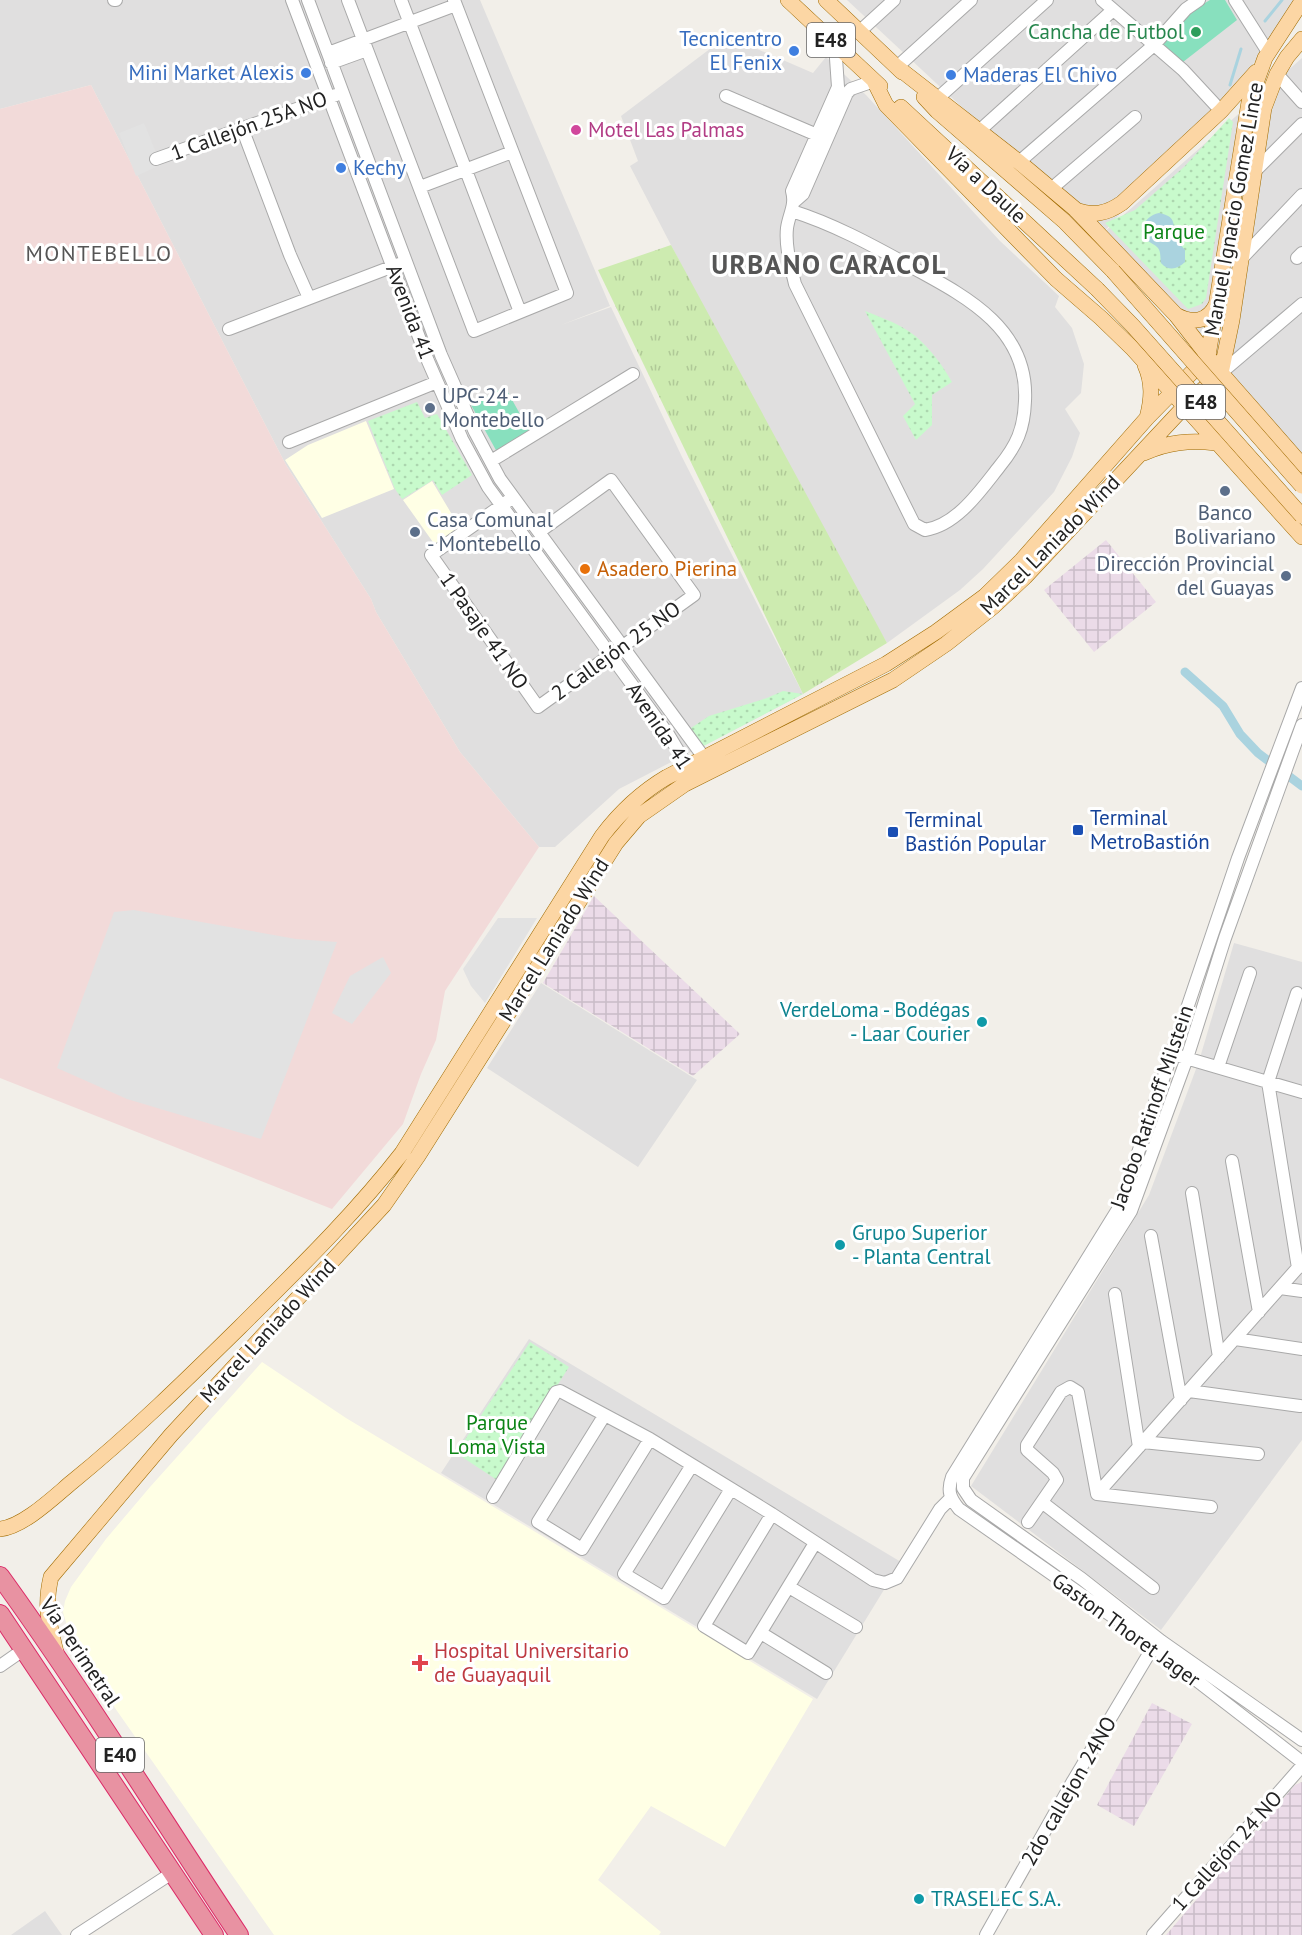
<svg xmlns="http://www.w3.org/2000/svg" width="1302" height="1935" font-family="'PT Sans',sans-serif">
	<defs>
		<pattern id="industrial-grid" width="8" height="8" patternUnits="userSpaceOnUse" patternTransform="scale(1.5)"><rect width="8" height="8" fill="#ebdbe8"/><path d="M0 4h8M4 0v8" fill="none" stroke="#c9bcc7"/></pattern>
		<pattern id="grass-tufts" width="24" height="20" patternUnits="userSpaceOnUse" patternTransform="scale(1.5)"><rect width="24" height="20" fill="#cdebb0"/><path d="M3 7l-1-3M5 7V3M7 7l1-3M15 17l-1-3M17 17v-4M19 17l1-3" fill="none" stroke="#b0c997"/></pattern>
		<pattern id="park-dots" width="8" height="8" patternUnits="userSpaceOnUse" patternTransform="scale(1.5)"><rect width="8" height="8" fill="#c8facc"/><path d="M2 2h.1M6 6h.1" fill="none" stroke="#acd6af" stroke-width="1.8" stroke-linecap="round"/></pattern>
	</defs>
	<rect width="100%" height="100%" fill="#f2efe9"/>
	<path fill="#e0dfdf" d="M 0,0 L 480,0 L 610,306 L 561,325 L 611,307 L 682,457 L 803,694 L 619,789 L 555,847 L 539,847 L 460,752 L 376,612 L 371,599 L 286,465 L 91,85 L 0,109 Z
		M 847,0 L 1302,0 L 1302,9 L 1102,234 L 1302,58 L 1302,465 L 1100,236 Z
		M 727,36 L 813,73 L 826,57 L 866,95 L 1000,241 L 1059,296 L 1055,307 L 1072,328 L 1084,364 L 1081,393 L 1065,409 L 1080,433 L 1072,457 L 1054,492 L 983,569 L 960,590 L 887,643 L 855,590 L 714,328 L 630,166 L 638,161 L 621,116 Z
		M 1234,943 L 1302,962 L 1302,1440 L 1161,1630 L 971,1486 L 1149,1195 L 1199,1061 Z
		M 541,983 L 697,1080 L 638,1167 L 487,1068 Z
		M 529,1339 L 901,1562 L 817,1699 L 441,1473 Z
		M 45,1911 L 62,1935 L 11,1935 Z"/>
	<path fill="#f2dad9" d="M 91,85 L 286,465 L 371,599 L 376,612 L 460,752 L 539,847 L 445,991 L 436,1040 L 421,1074 L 403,1124 L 332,1209 L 0,1078 L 0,109 Z"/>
	<path fill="url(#industrial-grid)" d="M 1106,540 L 1156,602 L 1094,652 L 1044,590 Z
		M 594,896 L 740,1034 L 693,1076 L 543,983 Z
		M 1152,1703 L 1192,1724 L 1134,1826 L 1097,1805 Z
		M 1302,1782 L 1302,1935 L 1166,1935 L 1295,1785 Z"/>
	<path fill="#ffffe5" d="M 366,421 L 394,489 L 322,518 L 285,460 L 308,445 Z
		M 432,481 L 460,528 L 435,545 L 403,500 Z
		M 262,1362 L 346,1418 L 813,1699 L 725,1847 L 651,1806 L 598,1880 L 661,1932 L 659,1935 L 274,1935 L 143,1748 L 115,1708 L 67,1626 L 63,1612 L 65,1601 L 71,1587 L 106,1539 L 150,1487 Z"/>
	<path fill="url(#grass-tufts)" d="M 671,245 L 887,643 L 803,694 L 598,270 Z"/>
	<path fill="url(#park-dots)" d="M 1229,118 L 1233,122 L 1206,298 L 1202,304 L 1188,309 L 1105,223 L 1135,210 L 1184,167 Z
		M 865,311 C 877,316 889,320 900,326 C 923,338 940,361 952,382 L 932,395 L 932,425 L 916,440 L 903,416 L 915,404 Z
		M 417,402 L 425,418 L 437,414 L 472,475 L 442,495 L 433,480 L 402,499 L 395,489 L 368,421 Z
		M 783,691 L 803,694 L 698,749 L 685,732 L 709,716 L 767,698 Z
		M 530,1342 L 569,1367 L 497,1480 L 456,1453 Z"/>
	<path fill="#88e0be" d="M 1210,0 L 1225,0 L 1237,20 L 1183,62 L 1161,43 L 1188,13 Z
		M 505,387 L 530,432 L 497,452 L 471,405 Z"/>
	<path fill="#e2e2e2" d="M 144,123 L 161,165 L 136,176 L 119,133 Z
		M 134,910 L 296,939 L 337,942 L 261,1139 L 127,1099 L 57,1068 L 114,912 Z
		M 498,918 L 537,918 L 485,1003 L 471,986 L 463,969 Z
		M 383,957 L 391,973 L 352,1024 L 332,1013 L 350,976 Z"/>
	<path fill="#aad3df" d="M 1159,213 C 1179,217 1171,225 1176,238 C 1178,243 1182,246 1185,250 L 1185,262 C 1177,270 1168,271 1161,263 C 1160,257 1161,252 1158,248 C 1155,244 1149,243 1146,239 C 1137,227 1148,215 1159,213 Z"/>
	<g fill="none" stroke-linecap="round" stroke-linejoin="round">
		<path stroke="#aad3df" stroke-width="3" d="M 1265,21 L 1282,0
			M 1230,85 L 1241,49"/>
		<path stroke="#aad3df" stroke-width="9" d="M 1185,672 L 1223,706 L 1240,734 L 1258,753 L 1302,786"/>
		<defs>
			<path id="minor" d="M 114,0 L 116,0
				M 292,0 L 428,361 L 462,439 L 488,487 L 668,734 L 692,774
				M 308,0 L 441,355 L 475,432 L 500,479 L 708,763
				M 348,0 L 474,331 L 567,293 L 454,0
				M 401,0 L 520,312
				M 1102,0 L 1183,70 L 1221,111
				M 1235,0 L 1268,52
				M 859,32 L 894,0
				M 328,53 L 456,5
				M 331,63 L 367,50
				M 897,67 L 971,0
				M 1277,74 L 1302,102
				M 726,96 L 824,138
				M 938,98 L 1047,0
				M 242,128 L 290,255 L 309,298
				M 979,131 L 1113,10
				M 156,159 L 336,95
				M 1019,162 L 1154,45 L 1186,9 L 1199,0
				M 1253,173 L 1302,124
				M 420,187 L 512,152
				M 1051,189 L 1135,117
				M 795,201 L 803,194 L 847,93 L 851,89 L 874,81
				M 792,211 C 833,224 870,244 908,265 C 963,295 1029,327 1025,401 C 1024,429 1017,445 999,467 C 980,491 957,525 925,530 L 914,524 L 795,284 C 791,267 785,247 787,228 C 789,214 796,205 792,191 L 838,87 L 835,44
				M 1243,257 L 1302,195
				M 1297,258 L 1302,253
				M 229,329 L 399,264
				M 1221,373 L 1302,304
				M 289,442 L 437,382
				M 491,461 L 633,374
				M 508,501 L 431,555 L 538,707 L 694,595 L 611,480 L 539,532
				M 1302,688 L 1238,858 L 1120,1206 L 952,1477 C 947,1491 950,1498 959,1509 L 1129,1628 L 1302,1762
				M 1302,725 L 1225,938 L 1187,1058 L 1131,1211 L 963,1478 L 963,1488 L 971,1500 L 1082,1579 L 1161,1641 L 1302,1740
				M 1297,993 L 1268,1082 L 1298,1268
				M 1179,1056 L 1302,1092
				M 1218,1067 L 1250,973
				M 1232,1161 L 1259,1312
				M 1192,1193 L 1219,1357
				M 1151,1236 L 1181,1400
				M 1280,1288 L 1302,1291
				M 1115,1294 L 1139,1447
				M 1235,1339 L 1302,1349
				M 1189,1391 L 1300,1406
				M 604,1416 L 538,1522 L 582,1549 L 650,1439
				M 1143,1442 L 1258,1454
				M 692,1465 L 624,1574 L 664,1598 L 731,1489
				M 1097,1494 L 1302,1263
				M 1097,1494 L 1211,1507
				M 493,1497 L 556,1392 L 560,1391 L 650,1439 L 772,1514 L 873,1580 L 885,1583 L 897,1578 L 940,1509 L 951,1498
				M 1043,1503 L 1153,1588
				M 772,1514 L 704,1626 L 748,1653 L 815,1543
				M 1028,1522 L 1057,1480 L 1053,1473 L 1027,1450 L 1027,1445 L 1061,1392 L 1070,1387 L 1078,1392 L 1097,1494
				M 789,1587 L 856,1627
				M 761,1633 L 826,1673
				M 0,1666 L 23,1650
				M 77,1935 L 172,1873
				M 986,1935 L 1073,1781 L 1153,1647
				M 1153,1935 L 1302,1766"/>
			<path id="major" d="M 788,0 L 880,86
				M 826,0 L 902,72
				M 897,67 L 1019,162 L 1075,209 L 1176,315 L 1221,373 L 1302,465
				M 874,81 L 886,105 L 1056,279 L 1101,318 L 1132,348 L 1302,537
				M 924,97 L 937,111 L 1064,221 L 1113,271
				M 901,107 L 1097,289
				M 1076,210 C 1094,216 1106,214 1122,203 L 1221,111 L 1256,72
				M 1176,315 C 1192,324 1208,322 1216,305
				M 1208,356 L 1249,102 L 1265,58 L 1302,1
				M 1145,365 C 1153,383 1152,399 1147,418
				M 1221,373 L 1232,320 L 1264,108 L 1277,74 L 1287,57 L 1302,39
				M 1144,453 C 1168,442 1190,440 1216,443
				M 0,1529 C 23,1527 54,1497 72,1482 C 131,1434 185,1381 240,1327 C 296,1271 353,1216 402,1153 L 602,836 C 621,811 640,793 667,777 L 886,664 L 936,632 L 985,596 L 1021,561 L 1147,418 L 1208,356
				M 56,1652 C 49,1623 44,1607 51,1577 L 171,1435 L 384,1205 L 418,1156 L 616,843 L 639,816 L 685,784 L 893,680 L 946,644 L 994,606 L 1025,577 L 1185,406 L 1221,373"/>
			<path id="highway" d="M 0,1576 C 84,1692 159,1815 239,1935
				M 0,1614 L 214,1935"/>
		</defs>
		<use href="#minor" stroke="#a9a9a9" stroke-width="14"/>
		<use href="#major" stroke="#a06b00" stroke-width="16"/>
		<use href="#highway" stroke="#dc2a67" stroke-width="20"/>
		<use href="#minor" stroke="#fff" stroke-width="12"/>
		<use href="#major" stroke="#fcd6a4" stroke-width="15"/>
		<use href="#highway" stroke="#e892a2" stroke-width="18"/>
		<defs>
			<path id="major-bridge" d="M 1113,271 L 1302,486
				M 1097,289 L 1133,326 L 1302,516"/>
		</defs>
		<use href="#major-bridge" stroke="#a06b00" stroke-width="16" stroke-linecap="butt"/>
		<use href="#major-bridge" stroke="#fcd6a4" stroke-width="15"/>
	</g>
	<circle fill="#2e9e5b" stroke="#fff" stroke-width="2" cx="1196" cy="32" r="6"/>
	<g fill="#3f7fe0" stroke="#fff" stroke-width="2">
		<circle cx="794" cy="51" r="6"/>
		<circle cx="306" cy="73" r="6"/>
		<circle cx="951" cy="75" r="6"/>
		<circle cx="341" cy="168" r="6"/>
	</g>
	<circle fill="#d1479c" stroke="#fff" stroke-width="2" cx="576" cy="130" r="6"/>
	<g fill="#5c6f8a" stroke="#fff" stroke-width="2">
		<circle cx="430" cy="408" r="6"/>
		<circle cx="1225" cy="491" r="6"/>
		<circle cx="415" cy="532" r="6"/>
		<circle cx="1286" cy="576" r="6"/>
	</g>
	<circle fill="#e8710a" stroke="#fff" stroke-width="2" cx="585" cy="569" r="6"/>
	<g fill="#1a4fb4" stroke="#fff" stroke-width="2">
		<rect x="1072" y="824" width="12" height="12" rx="3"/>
		<rect x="887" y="826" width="12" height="12" rx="3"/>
	</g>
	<g fill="#0f9aa8" stroke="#fff" stroke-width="2">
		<circle cx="982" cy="1022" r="6"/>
		<circle cx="840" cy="1245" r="6"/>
		<circle cx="919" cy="1899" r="6"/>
	</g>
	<path fill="#e0444e" stroke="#fff" stroke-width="2" d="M417 1654h6v6h6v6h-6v6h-6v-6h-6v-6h6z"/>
	<g text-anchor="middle" stroke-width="6" stroke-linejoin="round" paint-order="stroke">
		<g fill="#fff" stroke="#646464" stroke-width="1.5">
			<rect x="807" y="23" width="48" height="34" rx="4.5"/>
			<rect x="1177" y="385" width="48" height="34" rx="4.5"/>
			<rect x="96" y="1738" width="48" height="34" rx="4.5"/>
		</g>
		<g font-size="20" font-weight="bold" fill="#222">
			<text x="831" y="47">E48</text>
			<text x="1201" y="409">E48</text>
			<text x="120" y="1762">E40</text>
		</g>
		<g font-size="21" fill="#27864d" stroke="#fff" text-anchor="end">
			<text x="1184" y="39">Cancha de Futbol</text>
		</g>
		<g font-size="21" fill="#366cbe" stroke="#fff" text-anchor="end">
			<text x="782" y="46">Tecnicentro<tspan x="782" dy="24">El Fenix</tspan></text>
			<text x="294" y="80">Mini Market Alexis</text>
			<text x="963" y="82" text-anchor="start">Maderas El Chivo</text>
			<text x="353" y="175" text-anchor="start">Kechy</text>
		</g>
		<g font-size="21" fill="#222" stroke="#fff">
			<text transform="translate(249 126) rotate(-20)" y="7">1 Callejón 25A NO</text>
			<text transform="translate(986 185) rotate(43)" y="7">Vía a Daule</text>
			<text transform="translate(1234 209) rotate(-80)" y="7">Manuel Ignacio Gomez Lince</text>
			<text transform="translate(410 312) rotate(69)" y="7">Avenida 41</text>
			<text transform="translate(1050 545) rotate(-45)" y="7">Marcel Laniado Wind</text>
			<text transform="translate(484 631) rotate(55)" y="7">1 Pasaje 41 NO</text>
			<text transform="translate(616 651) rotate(-36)" y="7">2 Callejón 25 NO</text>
			<text transform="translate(659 726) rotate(56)" y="7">Avenida 41</text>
			<text transform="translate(554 940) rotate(-58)" y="7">Marcel Laniado Wind</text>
			<text transform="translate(1152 1107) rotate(-71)" y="7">Jacobo Ratinoff Milstein</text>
			<text transform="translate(268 1331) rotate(-47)" y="7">Marcel Laniado Wind</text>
			<text transform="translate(1126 1630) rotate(36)" y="7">Gaston Thoret Jager</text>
			<text transform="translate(80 1652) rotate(56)" y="7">Vía Perimetral</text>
			<text transform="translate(1069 1791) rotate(-60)" y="7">2do callejon 24NO</text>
			<text transform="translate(1227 1851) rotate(-48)" y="7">1 Callejón 24 NO</text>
		</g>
		<g font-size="21" fill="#b23c85" stroke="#fff" text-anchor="start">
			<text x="588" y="137">Motel Las Palmas</text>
		</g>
		<g font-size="21" fill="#0c8416" stroke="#fff">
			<text x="1174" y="239">Parque</text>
			<text x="497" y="1430">Parque<tspan x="497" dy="24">Loma Vista</tspan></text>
		</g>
		<g font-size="21" fill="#4e5e75" stroke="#fff" text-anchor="start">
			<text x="442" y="403">UPC-24 -<tspan x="442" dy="24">Montebello</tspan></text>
			<text x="1225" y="520" text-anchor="middle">Banco<tspan x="1225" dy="24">Bolivariano</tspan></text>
			<text x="427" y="527">Casa Comunal<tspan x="427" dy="24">- Montebello</tspan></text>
			<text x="1274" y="571" text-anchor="end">Dirección Provincial<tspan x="1274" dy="24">del Guayas</tspan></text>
		</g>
		<g font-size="21" fill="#c56008" stroke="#fff" text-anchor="start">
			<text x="597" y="576">Asadero Pierina</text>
		</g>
		<g font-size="21" fill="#164399" stroke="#fff" text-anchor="start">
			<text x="1090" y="825">Terminal<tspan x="1090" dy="24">MetroBastión</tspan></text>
			<text x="905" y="827">Terminal<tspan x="905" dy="24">Bastión Popular</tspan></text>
		</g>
		<g font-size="21" fill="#0d838f" stroke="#fff" text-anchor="start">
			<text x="970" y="1017" text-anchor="end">VerdeLoma - Bodégas<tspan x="970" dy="24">- Laar Courier</tspan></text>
			<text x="852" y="1240">Grupo Superior<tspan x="852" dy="24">- Planta Central</tspan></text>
			<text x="931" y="1906">TRASELEC S.A.</text>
		</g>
		<g font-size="21" fill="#be3a42" stroke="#fff" text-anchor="start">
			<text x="434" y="1658">Hospital Universitario<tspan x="434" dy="24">de Guayaquil</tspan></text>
		</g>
		<g font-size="22" letter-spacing="1.5" fill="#555" stroke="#fff">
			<text x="99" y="261">MONTEBELLO</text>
		</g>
		<g font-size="27" font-weight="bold" letter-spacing="1.5" fill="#555" stroke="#fff">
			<text x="829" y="274">URBANO CARACOL</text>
		</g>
	</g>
</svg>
